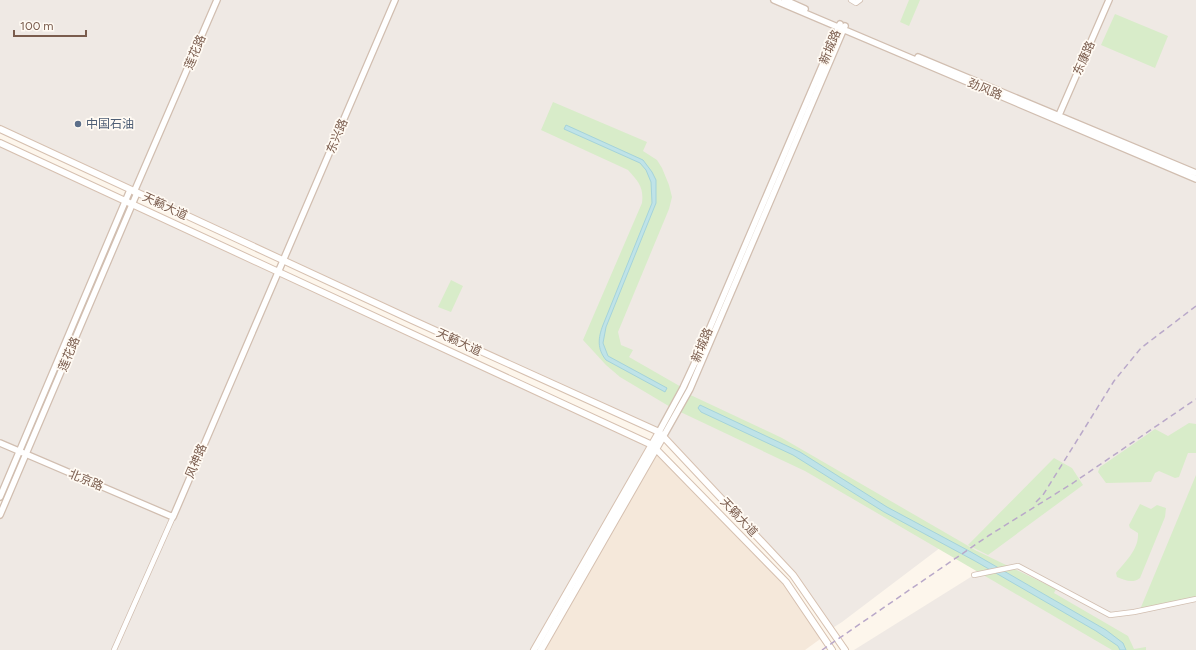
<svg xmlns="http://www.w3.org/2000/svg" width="1196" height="650" font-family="Figtree,'Noto Sans SC',sans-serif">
	<rect width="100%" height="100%" fill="#fdf6ec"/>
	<path fill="#f5e8da" d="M 652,445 L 786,582 L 823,637 L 805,650 L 534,650 Z"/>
	<path fill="#efe9e4" d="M 0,0 L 1196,0 L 1196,650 L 854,650 L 974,575 L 983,573 L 977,551 L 953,538 L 842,622 L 831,629 L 793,575 L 659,432 L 0,130 Z
		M 0,143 L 125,201 L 0,497 Z
		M 133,204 L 652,445 L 534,650 L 0,650 L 0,515 Z"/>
	<path fill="#d8ecc9" d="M 909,0 L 920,0 L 909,26 L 900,22 Z
		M 1115,14 L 1168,36 L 1155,68 L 1101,45 Z
		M 553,102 L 647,142 L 643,151 L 657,160 L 662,168 L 669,185 L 672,197 L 669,209 L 618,332 L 621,345 L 633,350 L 629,357 L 683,388 L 682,391 L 782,438 L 977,551 L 1056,589 L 1054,593 L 1128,636 L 1134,649 L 1146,647 L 1146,650 L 1112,650 L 805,471 L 672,408 L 620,377 L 606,365 L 583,340 L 642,203 C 644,187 638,181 628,170 L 541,130 Z
		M 451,280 L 463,286 L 451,312 L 438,307 Z
		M 1189,423 L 1196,424 L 1196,453 L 1188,453 L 1179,477 L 1175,478 L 1159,471 L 1155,473 L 1151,482 L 1106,483 L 1098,472 L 1100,467 L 1106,463 L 1155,429 L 1168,436 Z
		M 1054,458 L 1072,468 L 1083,485 L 988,555 L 968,545 Z
		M 1196,475 L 1196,599 L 1139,612 Z
		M 1140,504 L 1151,509 L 1157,505 L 1166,508 L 1165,517 L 1140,578 C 1132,584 1125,580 1117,577 L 1116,573 C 1126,561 1139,549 1138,533 L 1130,528 L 1129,525 Z"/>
	<path fill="#bfe3e8" stroke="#a5d3da" d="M 566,125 L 643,160 L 652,172 L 656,180 L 656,203 L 606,327 L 603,343 L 608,356 L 667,388 L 665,392 L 606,360 C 597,349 598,338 603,325 L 652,203 L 651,182 L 646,170 L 640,163 L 564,129 Z
		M 700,405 L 800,452 L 887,507 L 971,552 L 1106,630 L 1123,643 L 1126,650 L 1120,650 L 1118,646 L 1096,631 L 975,561 L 884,512 L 793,455 L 701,412 L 698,408 Z"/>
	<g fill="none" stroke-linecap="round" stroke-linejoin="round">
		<defs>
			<path id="minor" d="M 851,0 L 856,3 L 860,0
				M 974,575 L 1018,566 L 1110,615 L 1134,612 L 1196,599
				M 114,650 L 173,517"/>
			<path id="tertiary" d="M 774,0 L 1196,179
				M 785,0 L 805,9
				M 918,57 L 1196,173
				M 1059,115 L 1109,0
				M 134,192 L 217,0
				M 659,432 L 683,388 L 696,360 L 840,24
				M 663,437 L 690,389 L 845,26
				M 0,443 L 173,517 L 395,0
				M 0,497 L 130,190
				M 0,515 L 137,193"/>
			<path id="secondary" d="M 0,129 L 412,320 L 659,432 L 793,575 L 845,650
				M 0,143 L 652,445 L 786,582 L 832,650
				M 534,650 L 659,432
				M 541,650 L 663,437"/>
		</defs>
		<use href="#minor" stroke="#d1beb0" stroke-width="6"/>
		<use href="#tertiary" stroke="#d1beb0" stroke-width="8"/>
		<use href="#secondary" stroke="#d6c0b0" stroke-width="8"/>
		<use href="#minor" stroke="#fff" stroke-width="4.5"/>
		<use href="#tertiary" stroke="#fff" stroke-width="5.5"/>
		<use href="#secondary" stroke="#fff" stroke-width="6"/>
		<path stroke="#b9a8c9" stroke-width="1.5" stroke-dasharray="6 4" stroke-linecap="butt" d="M 1036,502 L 1043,495 L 1114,381 L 1141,348 L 1196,306
			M 822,650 L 988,536 L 1073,483 L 1196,399"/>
	</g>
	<circle fill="#5c6f8a" stroke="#fffaf3" stroke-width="1.5" cx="78" cy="124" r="4"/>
	<g text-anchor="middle" stroke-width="3.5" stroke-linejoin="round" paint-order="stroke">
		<g font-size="12" fill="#7a5c4d" stroke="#fffaf3">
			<text transform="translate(830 47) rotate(-67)" y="4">新城路</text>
			<text transform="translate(195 52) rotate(-67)" y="4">莲花路</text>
			<text transform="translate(1084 58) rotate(-66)" y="4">东康路</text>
			<text transform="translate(985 89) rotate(23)" y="4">劲风路</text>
			<text transform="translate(337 136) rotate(-67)" y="4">东兴路</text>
			<text transform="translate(165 206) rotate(25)" y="4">天籁大道</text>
			<text transform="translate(459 342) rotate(25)" y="4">天籁大道</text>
			<text transform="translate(702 345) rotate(-67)" y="4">新城路</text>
			<text transform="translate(69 354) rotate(-67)" y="4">莲花路</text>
			<text transform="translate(196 461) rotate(-67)" y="4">风神路</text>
			<text transform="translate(86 480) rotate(23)" y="4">北京路</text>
			<text transform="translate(739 517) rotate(47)" y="4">天籁大道</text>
		</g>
		<g font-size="12" fill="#4e5e75" stroke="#fffaf3" text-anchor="start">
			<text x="86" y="128">中国石油</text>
		</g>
	</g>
	<path d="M14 30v6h72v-6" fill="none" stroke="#7a5c4d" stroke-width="2"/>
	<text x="20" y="30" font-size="12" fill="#7a5c4d" stroke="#fffaf3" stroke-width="3" paint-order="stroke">100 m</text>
</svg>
